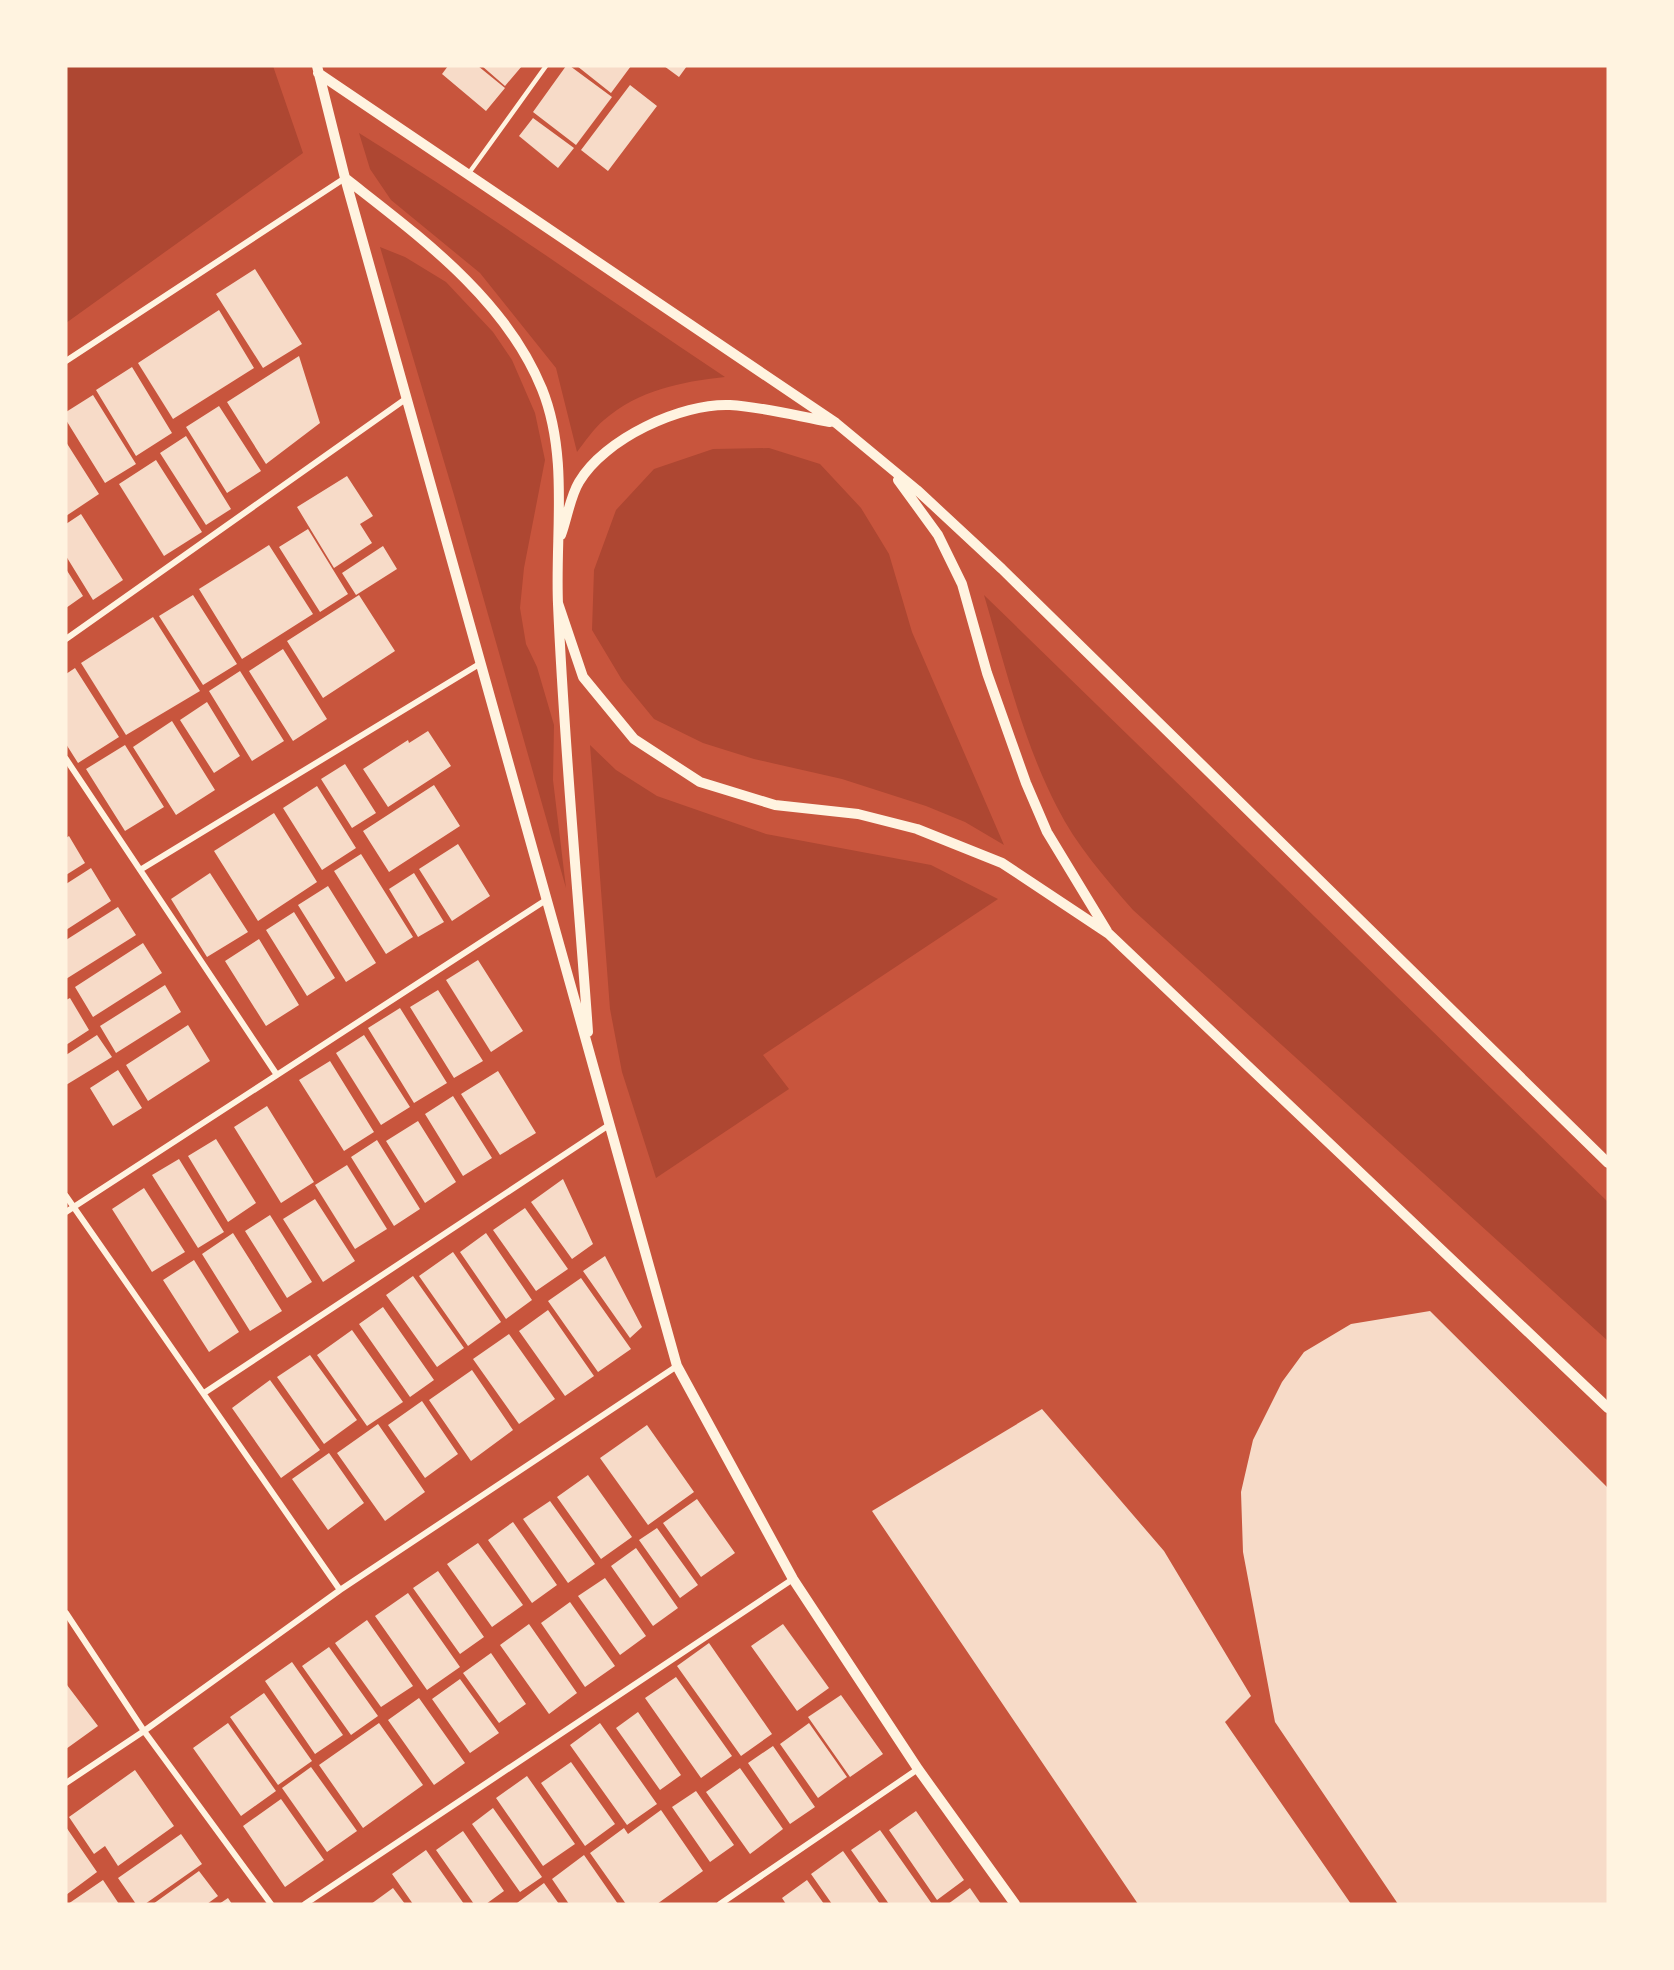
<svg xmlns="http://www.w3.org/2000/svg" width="1674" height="1970" font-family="Jost,sans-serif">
	<rect width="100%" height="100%" fill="#c8553d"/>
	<path fill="#ae4732" d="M 66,66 L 273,66 L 303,153 L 66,323 Z
		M 359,133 C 484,210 603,296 725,377 C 680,382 639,390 604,420 C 593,429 585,442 577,452 L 556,368 L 480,273 L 391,200 L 370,169 Z
		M 380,247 L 405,257 L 446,282 L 493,332 L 512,360 L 535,413 L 545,460 L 524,568 L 520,608 L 526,644 L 537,667 L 554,725 L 553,780 L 566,888 L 454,495 Z
		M 769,448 L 820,464 L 861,508 L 889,554 L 912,632 L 1004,845 L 965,822 L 926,806 L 842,779 L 754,759 L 703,743 L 654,719 L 622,680 L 592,630 L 594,570 L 616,510 L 654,469 L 713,449 Z
		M 984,595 L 1608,1202 L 1608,1341 L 1133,910 C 1105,878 1076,845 1057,807 C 1023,741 1005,666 984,595 Z
		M 590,745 L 616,770 L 657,796 L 766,834 L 931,865 L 998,899 L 763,1055 L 789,1089 L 656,1178 L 622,1072 L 610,1009 Z"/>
	<path fill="#f7dbc8" d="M 448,66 L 478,66 L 505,88 L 486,111 L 442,74 Z
		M 482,66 L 522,66 L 505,86 Z
		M 566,66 L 570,66 L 612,97 L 576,145 L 533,112 Z
		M 577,66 L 631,66 L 611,93 Z
		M 664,66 L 687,66 L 679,77 Z
		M 630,85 L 657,106 L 608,171 L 581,150 Z
		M 533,118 L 574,148 L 558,168 L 519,136 Z
		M 255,269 L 302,344 L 263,368 L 216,294 Z
		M 219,310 L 254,368 L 173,419 L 138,363 Z
		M 299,356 L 320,423 L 266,464 L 227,402 Z
		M 132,367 L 172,433 L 136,456 L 96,390 Z
		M 93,395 L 136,464 L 105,483 L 66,420 L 66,412 Z
		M 219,406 L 261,471 L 227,493 L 186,427 Z
		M 186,436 L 231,509 L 206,525 L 160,453 Z
		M 66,442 L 99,494 L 66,516 Z
		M 156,460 L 202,532 L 164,556 L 119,484 Z
		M 347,476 L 373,516 L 360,524 L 372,543 L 334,568 L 297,507 Z
		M 81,514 L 123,580 L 93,600 L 66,556 L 66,524 Z
		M 308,529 L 348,594 L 320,612 L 279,547 Z
		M 269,545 L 313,614 L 242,659 L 199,589 Z
		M 383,546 L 397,569 L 356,595 L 342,573 Z
		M 66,569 L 83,596 L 66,608 Z
		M 193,595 L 237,664 L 203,685 L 159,616 Z
		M 359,595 L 395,651 L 323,698 L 287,641 Z
		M 153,617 L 200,691 L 126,735 L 81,663 Z
		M 283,649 L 327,719 L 293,741 L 249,671 Z
		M 75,668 L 119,737 L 78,763 L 66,744 L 66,674 Z
		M 240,671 L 284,741 L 252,761 L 209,691 Z
		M 207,702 L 240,756 L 214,773 L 180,720 Z
		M 172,721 L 215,790 L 176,815 L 133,747 Z
		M 428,731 L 451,766 L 388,807 L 363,769 L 408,740 L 409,743 Z
		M 125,745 L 164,807 L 125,831 L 86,769 Z
		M 345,764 L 376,813 L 352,828 L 321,779 Z
		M 434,785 L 460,826 L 389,872 L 363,831 Z
		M 317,786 L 356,848 L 322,870 L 283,808 Z
		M 274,813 L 317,882 L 258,921 L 214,851 Z
		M 69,836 L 85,863 L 66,875 L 66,838 Z
		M 458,844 L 490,896 L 452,921 L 419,869 Z
		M 361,854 L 413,937 L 386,954 L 334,871 Z
		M 91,868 L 111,901 L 66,930 L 66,884 Z
		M 210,873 L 248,932 L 207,957 L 171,899 Z
		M 414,873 L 444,922 L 418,937 L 389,889 Z
		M 328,886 L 376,963 L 346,982 L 298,905 Z
		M 118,907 L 136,935 L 66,979 L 66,940 Z
		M 294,912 L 335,978 L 307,996 L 266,930 Z
		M 259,939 L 299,1005 L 266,1026 L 225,961 Z
		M 143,943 L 162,973 L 93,1017 L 75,987 Z
		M 478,960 L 523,1031 L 491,1052 L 446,980 Z
		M 165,985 L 181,1012 L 116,1053 L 100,1026 Z
		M 438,990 L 483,1061 L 454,1078 L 410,1007 Z
		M 70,998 L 89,1030 L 66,1045 L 66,1000 Z
		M 400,1008 L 447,1083 L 414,1103 L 368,1028 Z
		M 188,1025 L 210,1061 L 148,1101 L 126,1065 Z
		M 97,1035 L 112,1057 L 66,1085 L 66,1055 Z
		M 364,1035 L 410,1107 L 381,1125 L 336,1053 Z
		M 330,1061 L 374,1132 L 344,1151 L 299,1080 Z
		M 118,1070 L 142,1108 L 113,1126 L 90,1088 Z
		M 498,1071 L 536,1133 L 500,1155 L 461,1094 Z
		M 453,1096 L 492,1158 L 463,1176 L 425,1114 Z
		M 267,1106 L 314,1182 L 281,1203 L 234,1127 Z
		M 418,1121 L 456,1182 L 425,1203 L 386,1141 Z
		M 216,1139 L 256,1203 L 228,1222 L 188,1156 Z
		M 377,1140 L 420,1209 L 394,1226 L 351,1157 Z
		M 179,1159 L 224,1232 L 198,1248 L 152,1175 Z
		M 347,1165 L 387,1229 L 355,1249 L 315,1185 Z
		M 563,1179 L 593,1244 L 572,1259 L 531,1202 Z
		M 144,1188 L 185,1252 L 152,1272 L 112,1209 Z
		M 315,1199 L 355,1261 L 323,1282 L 283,1219 Z
		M 525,1208 L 568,1269 L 536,1291 L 493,1230 Z
		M 270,1215 L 312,1282 L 287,1298 L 245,1231 Z
		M 233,1233 L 282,1311 L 250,1331 L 202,1254 Z
		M 486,1233 L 532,1300 L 506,1319 L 460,1252 Z
		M 453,1252 L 501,1322 L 468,1346 L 419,1276 Z
		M 605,1256 L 642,1327 L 630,1338 L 583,1271 Z
		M 194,1260 L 239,1332 L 209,1352 L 163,1280 Z
		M 413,1276 L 464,1348 L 437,1367 L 386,1295 Z
		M 581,1278 L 631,1349 L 598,1372 L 548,1301 Z
		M 383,1307 L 434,1380 L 410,1397 L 359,1324 Z
		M 548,1310 L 594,1376 L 565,1396 L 519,1331 Z
		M 1430,1311 L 1608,1488 L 1608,1904 L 1398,1904 L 1275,1722 L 1243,1552 L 1241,1492 L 1253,1440 L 1282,1382 L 1304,1352 L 1351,1324 Z
		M 352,1330 L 403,1402 L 367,1426 L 317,1355 Z
		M 509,1334 L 555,1399 L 519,1424 L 473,1359 Z
		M 310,1355 L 357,1420 L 324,1444 L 277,1377 Z
		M 472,1370 L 513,1430 L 471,1461 L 429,1400 Z
		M 270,1380 L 320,1450 L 281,1478 L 232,1408 Z
		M 422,1401 L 458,1454 L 425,1478 L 388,1425 Z
		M 1042,1409 L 1164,1551 L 1251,1696 L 1225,1722 L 1351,1904 L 1138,1904 L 872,1511 Z
		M 378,1424 L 425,1492 L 385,1521 L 337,1453 Z
		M 647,1425 L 694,1492 L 648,1525 L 600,1458 Z
		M 329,1453 L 364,1503 L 328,1530 L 292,1479 Z
		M 588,1475 L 632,1537 L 601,1559 L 557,1497 Z
		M 697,1499 L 735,1553 L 701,1577 L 663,1523 Z
		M 550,1501 L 595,1564 L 568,1583 L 523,1519 Z
		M 513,1522 L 557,1585 L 532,1603 L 488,1540 Z
		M 657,1528 L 698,1585 L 680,1598 L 639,1540 Z
		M 478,1543 L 523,1605 L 492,1627 L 447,1564 Z
		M 636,1548 L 678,1608 L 653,1626 L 611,1566 Z
		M 438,1571 L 484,1637 L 460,1654 L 413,1588 Z
		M 605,1578 L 646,1636 L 620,1655 L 578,1596 Z
		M 408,1593 L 460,1667 L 427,1690 L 375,1616 Z
		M 570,1602 L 615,1666 L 585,1687 L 541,1623 Z
		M 367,1620 L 413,1686 L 381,1707 L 335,1643 Z
		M 529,1624 L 577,1693 L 549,1714 L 500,1645 Z
		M 783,1624 L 829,1688 L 797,1711 L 751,1646 Z
		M 709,1643 L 772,1734 L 741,1756 L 677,1666 Z
		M 329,1647 L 378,1716 L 351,1735 L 302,1666 Z
		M 491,1653 L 526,1704 L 499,1723 L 463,1673 Z
		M 292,1662 L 343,1735 L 315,1754 L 265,1681 Z
		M 676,1677 L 732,1756 L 701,1778 L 645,1698 Z
		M 460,1679 L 499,1733 L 470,1753 L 432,1699 Z
		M 67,1685 L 98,1726 L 66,1749 L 66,1686 Z
		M 264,1693 L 312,1761 L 278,1785 L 230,1717 Z
		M 841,1695 L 883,1754 L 850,1777 L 808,1717 Z
		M 419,1698 L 465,1763 L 434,1785 L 388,1720 Z
		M 638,1712 L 681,1775 L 660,1790 L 616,1728 Z
		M 228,1723 L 276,1791 L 241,1816 L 193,1748 Z
		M 379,1723 L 423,1785 L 363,1828 L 319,1765 Z
		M 600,1723 L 657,1804 L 627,1825 L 570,1745 Z
		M 809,1723 L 847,1777 L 818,1798 L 780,1744 Z
		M 773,1746 L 815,1807 L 790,1824 L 748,1763 Z
		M 571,1762 L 615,1824 L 585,1846 L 541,1783 Z
		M 311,1767 L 357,1831 L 327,1852 L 282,1788 Z
		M 740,1768 L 783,1829 L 750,1854 L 706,1792 Z
		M 135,1770 L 174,1826 L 118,1866 L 105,1846 L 94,1854 L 69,1817 Z
		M 527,1776 L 575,1844 L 543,1866 L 496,1798 Z
		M 696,1791 L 734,1845 L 710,1862 L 672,1807 Z
		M 281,1799 L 324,1860 L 285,1887 L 243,1826 Z
		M 493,1808 L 542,1877 L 520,1892 L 472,1824 Z
		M 661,1810 L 703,1871 L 657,1904 L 626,1904 L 590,1853 L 624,1828 L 628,1834 Z
		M 916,1811 L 964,1880 L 937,1900 L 889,1830 Z
		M 66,1827 L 97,1872 L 66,1895 Z
		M 880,1830 L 932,1904 L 889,1904 L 851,1850 Z
		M 463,1831 L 504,1891 L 486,1904 L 474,1904 L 436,1850 Z
		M 181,1834 L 202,1864 L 145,1904 L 136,1904 L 118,1878 Z
		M 426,1850 L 464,1904 L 413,1904 L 392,1874 Z
		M 843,1851 L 880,1904 L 832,1904 L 811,1874 Z
		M 584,1855 L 618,1904 L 569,1904 L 552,1879 Z
		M 199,1871 L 218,1896 L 207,1904 L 153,1904 Z
		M 103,1880 L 119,1904 L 68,1904 Z
		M 807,1880 L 824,1904 L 786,1904 L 782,1898 Z
		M 544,1883 L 559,1904 L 518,1904 L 517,1903 Z
		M 393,1888 L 405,1904 L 371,1904 Z
		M 970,1888 L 981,1904 L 948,1904 Z
		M 228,1898 L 232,1904 L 219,1904 Z"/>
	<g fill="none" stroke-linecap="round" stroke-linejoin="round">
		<path stroke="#fff3e0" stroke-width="4.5" d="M 469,173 L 546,66"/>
		<path stroke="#fff3e0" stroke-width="6" d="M 66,361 L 345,178
			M 66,639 L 407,398
			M 66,759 L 277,1075
			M 140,870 L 481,663
			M 66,1196 L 340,1590
			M 66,1212 L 546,900
			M 204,1393 L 609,1125
			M 66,1613 L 144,1731 L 271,1904
			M 66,1783 L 144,1731 L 340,1590 L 677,1366
			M 305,1904 L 793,1579
			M 720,1904 L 918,1769"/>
		<path stroke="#fff3e0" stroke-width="10" d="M 317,66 L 345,178 L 677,1366 L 793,1579 L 918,1769 L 1015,1904
			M 318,73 L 836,423 L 917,490 L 1002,569 L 1608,1163
			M 345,178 C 420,237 505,298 542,389 C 569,456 555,534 558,604 C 564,747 578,889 588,1032
			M 898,480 L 938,535 L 962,584 L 987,673 L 1026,783 L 1047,832 L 1107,931
			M 561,535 C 567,519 570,497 579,482 C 604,439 681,403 730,405 C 763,407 797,416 830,422
			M 558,603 L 583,677 L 634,739 L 700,782 L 775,805 L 858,814 L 917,829 L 1002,863 L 1109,934 L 1608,1408"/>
	</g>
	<rect width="1674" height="1970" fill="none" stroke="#fff3e0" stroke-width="135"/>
</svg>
